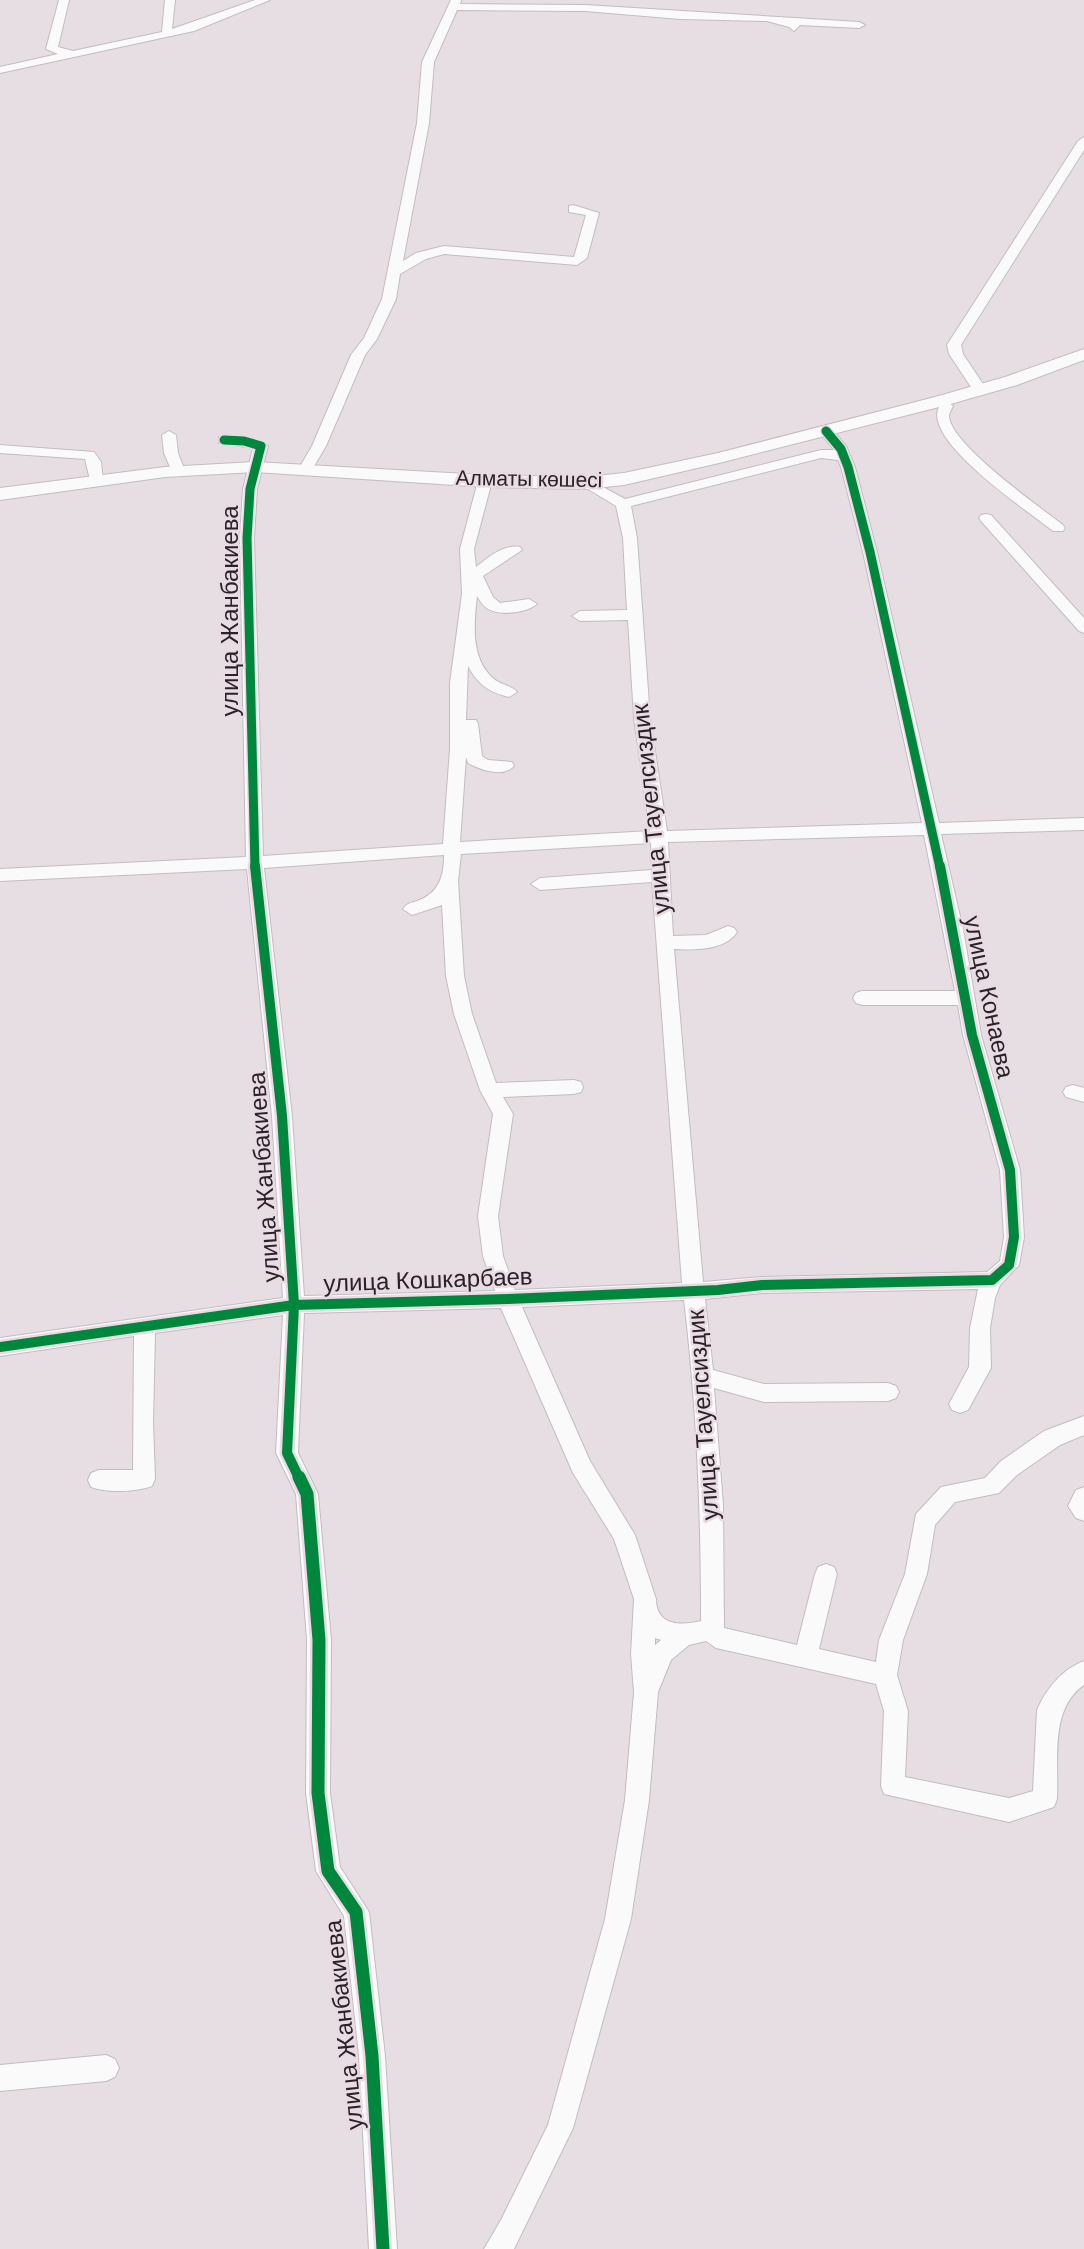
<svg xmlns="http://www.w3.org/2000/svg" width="1084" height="2249" font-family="'DM Sans',sans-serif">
	<rect width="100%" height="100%" fill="#e6dee3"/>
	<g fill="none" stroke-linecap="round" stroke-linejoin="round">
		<defs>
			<path id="minor" d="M 59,0 L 69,0 L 58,47 L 73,51 L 162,32 L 165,0 L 175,0 L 172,29 L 255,0 L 270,0 L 194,31 L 0,73 L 0,67 L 58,54 L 46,49 Z
				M 451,0 L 461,0 L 460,4 L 585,5 L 859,22 L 865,25 L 859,28 L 800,25 L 794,31 L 789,27 L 767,21 L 680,19 L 585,11 L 457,10 L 434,62 L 429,123 L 403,261 L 416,253 L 444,246 L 574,257 L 586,215 L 569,212 L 569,206 L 573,205 L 599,213 L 587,258 L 577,265 L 444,254 L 426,259 L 400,274 L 396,299 L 377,339 L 365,355 L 326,446 L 310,473 L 300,473 L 298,470 L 312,446 L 351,355 L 364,338 L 382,299 L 417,123 L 422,62 Z
				M 1084,137 L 1084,150 L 961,345 L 963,354 L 987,390 L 985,393 L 975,393 L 949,354 L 947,345 L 1078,141 Z
				M 941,397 L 953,406 C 952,408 949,414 949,416 C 950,444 1040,507 1063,525 L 1065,528 L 1063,531 L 1053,531 C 1028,511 922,441 939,407 L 934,401 Z
				M 826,427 L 831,428 L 846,446 L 855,467 L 877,552 L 939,823 L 1084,818 L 1084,830 L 941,834 L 963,929 L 981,1035 L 1020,1170 L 1024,1237 L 1019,1265 L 1000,1285 L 995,1298 L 990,1328 L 991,1368 L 968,1410 L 960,1413 L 952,1410 L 949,1404 L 969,1367 L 970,1328 L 978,1289 L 762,1293 L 705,1299 L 713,1370 L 764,1384 L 888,1383 L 896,1386 L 899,1392 L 896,1398 L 888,1401 L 764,1402 L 714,1388 L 723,1505 L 724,1628 L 797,1645 L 815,1574 L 818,1567 L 826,1564 L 834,1567 L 837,1574 L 819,1649 L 876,1662 L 879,1640 L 905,1574 L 916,1514 L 941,1487 L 985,1478 L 1001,1461 L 1044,1431 L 1084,1416 L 1084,1435 L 1060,1445 L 1017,1475 L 999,1493 L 955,1502 L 935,1525 L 927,1574 L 903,1640 L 897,1675 L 908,1711 L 905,1777 L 1009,1798 L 1033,1791 L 1037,1710 C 1047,1688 1061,1670 1084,1661 L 1084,1685 C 1049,1709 1059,1761 1057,1799 L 1054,1807 L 1009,1822 L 884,1794 L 881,1786 L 884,1711 L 876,1684 L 716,1648 L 706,1641 L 689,1645 L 671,1660 L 658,1692 L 649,1800 L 631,1919 L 573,2128 L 514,2249 L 484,2249 L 501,2220 L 548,2125 L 605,1919 L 625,1800 L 634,1692 L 631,1654 L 634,1599 L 614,1539 L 573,1473 L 501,1308 L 304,1313 L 298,1453 L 318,1494 L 331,1640 L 330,1793 L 340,1867 L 369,1912 L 385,2056 L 397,2249 L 369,2249 L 359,2056 L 344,1916 L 316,1871 L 306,1793 L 307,1640 L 296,1494 L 276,1453 L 283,1315 L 155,1333 L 153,1422 L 155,1479 L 152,1486 C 136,1492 107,1493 91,1487 L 88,1480 L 91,1473 L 99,1470 L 133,1470 L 134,1336 L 0,1356 L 0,1338 L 283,1298 L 272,1116 L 247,869 L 0,881 L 0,869 L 246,857 L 240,538 L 243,489 L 253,448 L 219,443 L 219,437 L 244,437 L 268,446 L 257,489 L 254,538 L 263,856 L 443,844 L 450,749 L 450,683 L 462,594 L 460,549 L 478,481 L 485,477 L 492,481 L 474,549 L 476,567 C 489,557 503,544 520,547 L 522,550 L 483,576 L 493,597 L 500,603 L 529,599 L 537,604 C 527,613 500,616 488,609 C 483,606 480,601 477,596 C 474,623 470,659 494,679 C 501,685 511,685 517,692 L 509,697 C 489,692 478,685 468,666 L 466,720 L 476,720 L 478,724 L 482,756 L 488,760 L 512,762 L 514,766 C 503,778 481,770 468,763 L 466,757 L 460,842 L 650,831 L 634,718 L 628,620 L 580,621 L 572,616 L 580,611 L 627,610 L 623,538 L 616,506 L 578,483 L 585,479 L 590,480 L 625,499 L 821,450 L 834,450 L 819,431 ZM 821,458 L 838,460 L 841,467 L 863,552 L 922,823 L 667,831 L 650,718 L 637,538 L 631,506 ZM 924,835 L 955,991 L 862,991 L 856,993 L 853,998 L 856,1003 L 862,1005 L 958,1005 L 963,1035 L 1000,1170 L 1004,1237 L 1000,1261 L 987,1272 L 762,1277 L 703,1282 L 674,949 C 693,950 725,951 737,932 L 734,928 L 728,926 L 706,935 L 673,936 L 668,842 ZM 651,843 L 652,870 L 540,878 L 531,884 L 540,890 L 652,882 L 682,1283 L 515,1290 L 503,1256 L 498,1216 L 513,1114 L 503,1097 L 574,1094 L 581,1092 L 583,1087 L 581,1082 L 574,1080 L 496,1083 L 472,1014 L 464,976 L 458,881 L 461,854 ZM 444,855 C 444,877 439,893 417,901 C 411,903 407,903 403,909 L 412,915 L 442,905 L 446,976 L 454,1014 L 480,1090 L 493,1114 L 478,1216 L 483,1256 L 495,1291 L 304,1296 L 292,1116 L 264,868 ZM 684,1300 C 697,1407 701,1513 701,1621 C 681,1626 656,1626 656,1599 L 635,1535 L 590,1461 L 522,1307 ZM 655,1638 L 661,1640 L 655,1645 Z
				M 169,431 L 176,435 L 178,453 L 185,471 L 183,474 L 173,474 L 164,453 L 162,435 Z
				M 0,445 L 94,452 L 101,462 L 103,481 L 96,485 L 91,484 L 85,459 L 0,453 Z
				M 986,514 L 991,515 L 1084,618 L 1084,633 L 1079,631 L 981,521 L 979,518 L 981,515 Z
				M 1073,1085 L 1084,1088 L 1084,1102 L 1066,1097 L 1063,1092 L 1066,1087 Z
				M 1084,1487 L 1084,1521 L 1076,1518 L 1068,1506 L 1076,1490 Z
				M 106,2055 L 115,2059 L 119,2068 L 115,2077 L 106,2081 L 0,2091 L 0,2065 Z"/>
			<path id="major" d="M 1084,349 L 1084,360 L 1017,385 L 947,405 L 719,463 L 624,485 L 585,489 L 485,487 L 255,472 L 165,477 L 0,500 L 0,488 L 165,467 L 255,462 L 485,475 L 585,477 L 624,473 L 718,453 L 935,397 L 1005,377 Z"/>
		</defs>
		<use href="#minor" stroke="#c2bcc0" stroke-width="2"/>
		<use href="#major" stroke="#c2bcc0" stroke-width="2"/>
		<use href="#minor" fill="#fbfafb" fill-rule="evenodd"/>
		<use href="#major" fill="#fbfafb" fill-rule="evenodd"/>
		<defs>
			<path id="cycleway-far2" d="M 826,431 L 841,449 L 848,467 L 870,552 L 940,868
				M 224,440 L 244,441 L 261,446 L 250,489 L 247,538 L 255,868"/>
			<path id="cycleway-far1" d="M 255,866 L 282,1116 L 294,1305 L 287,1453 L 299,1478
				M 0,1347 L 294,1305 L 508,1299 L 718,1290 L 762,1285 L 992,1280 L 1009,1265 L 1014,1237 L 1010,1170 L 972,1035 L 940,866"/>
			<path id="cycleway" d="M 299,1477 L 307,1494 L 319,1640 L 318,1793 L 328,1871 L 356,1912 L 372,2056 L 383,2249"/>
		</defs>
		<use href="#cycleway-far2" stroke="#e9dae4" stroke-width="12"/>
		<use href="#cycleway-far1" stroke="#e9dae4" stroke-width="15"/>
		<use href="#cycleway" stroke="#e9dae4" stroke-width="18"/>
		<use href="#cycleway-far2" stroke="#00873e" stroke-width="9"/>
		<use href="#cycleway-far1" stroke="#00873e" stroke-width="10"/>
		<use href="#cycleway" stroke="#00873e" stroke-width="13"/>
	</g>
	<g text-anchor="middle" stroke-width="5" stroke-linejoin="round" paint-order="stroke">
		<g font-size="21" fill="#282326" stroke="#e9dae4">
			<text transform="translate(529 479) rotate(1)" y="7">Алматы көшесі</text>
		</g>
		<g font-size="24" fill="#282326" stroke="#e9dae4">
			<text transform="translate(230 611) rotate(-90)" y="8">улица Жанбакиева</text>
			<text transform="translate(651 809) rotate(-96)" y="8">улица Тауелсиздик</text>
			<text transform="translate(989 997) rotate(78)" y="8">улица Конаева</text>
			<text transform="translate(264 1177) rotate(-94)" y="8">улица Жанбакиева</text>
			<text transform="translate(428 1280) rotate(-2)" y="8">улица Кошкарбаев</text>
			<text transform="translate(703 1415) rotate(-94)" y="8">улица Тауелсиздик</text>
			<text transform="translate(344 2025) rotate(-96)" y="8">улица Жанбакиева</text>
		</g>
	</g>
</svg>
